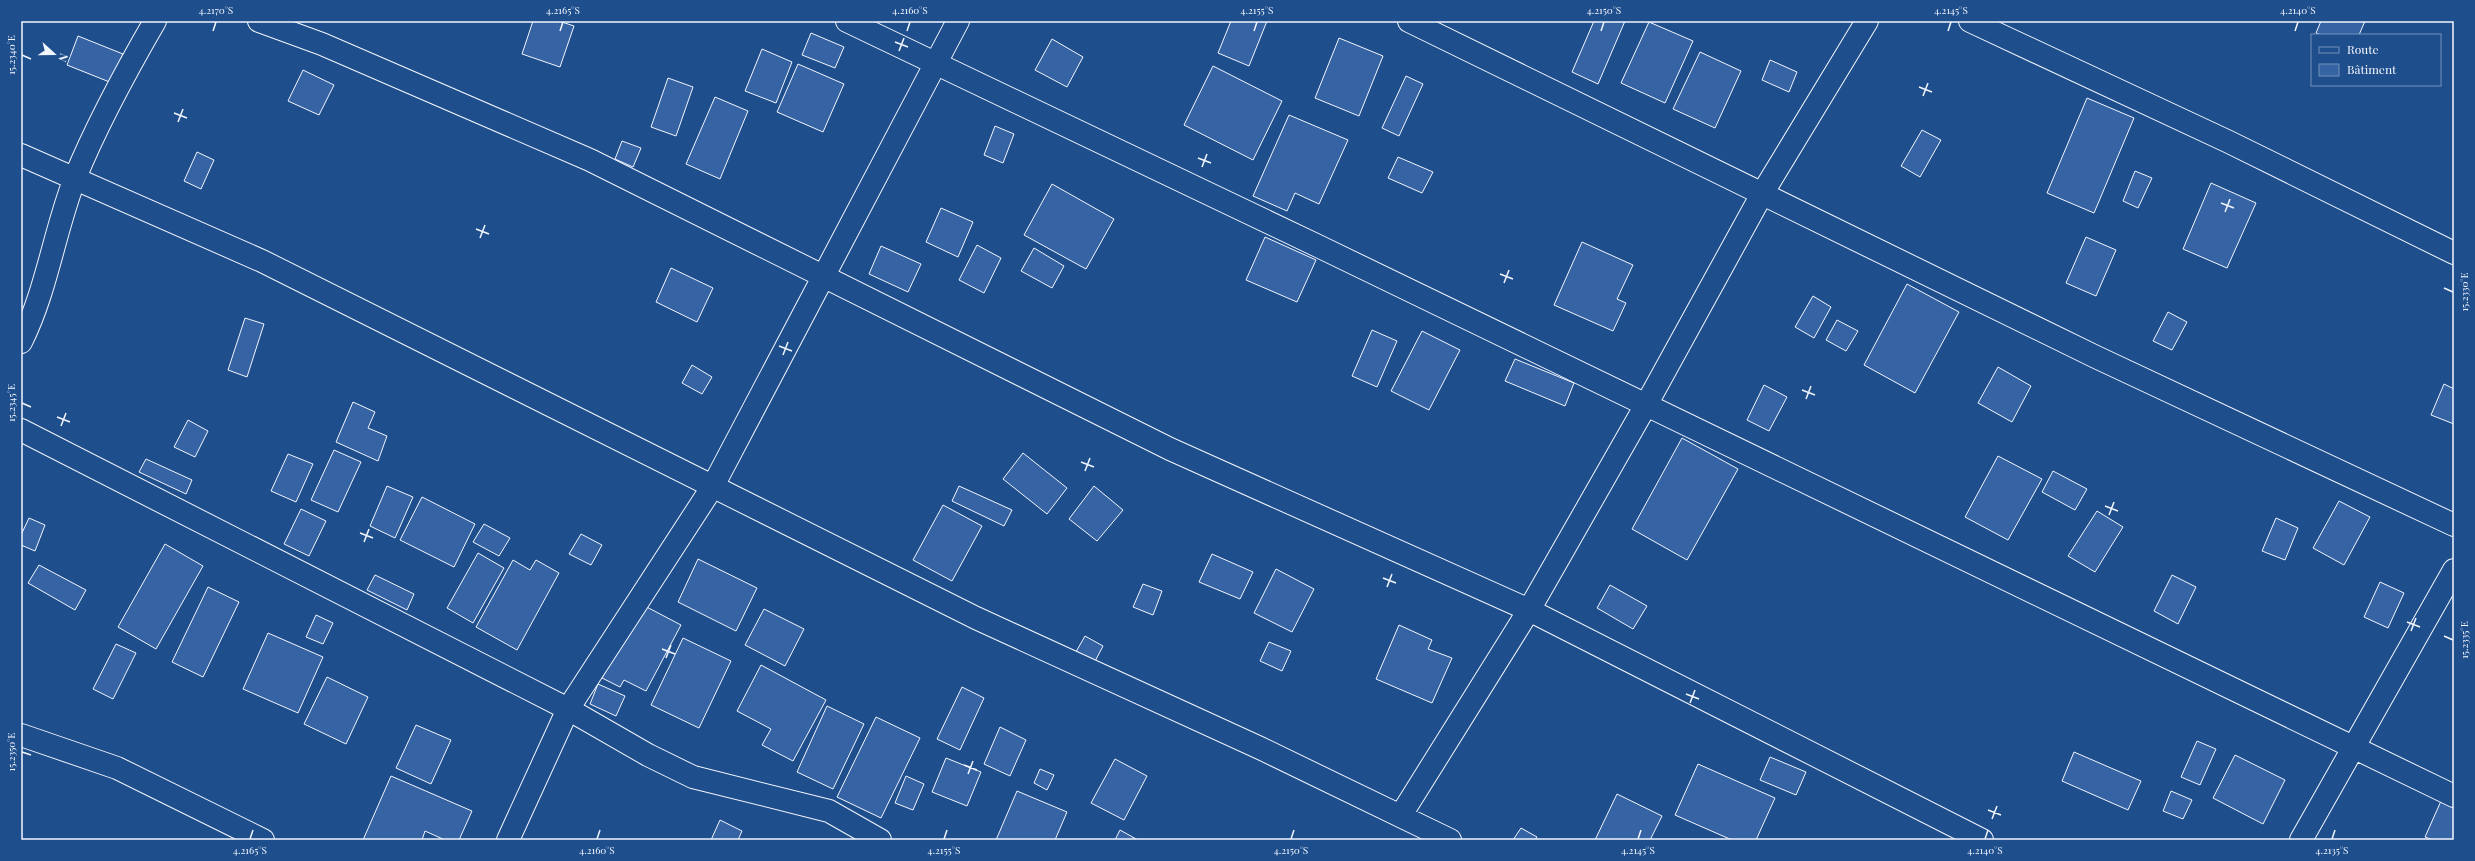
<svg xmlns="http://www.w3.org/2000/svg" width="2475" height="861" font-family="'Playfair Display',serif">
	<rect width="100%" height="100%" fill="#1f4e8c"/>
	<path fill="#3563a3" stroke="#f2f6ff" d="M 533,21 L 559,21 L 574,26 L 560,67 L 522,54 Z
		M 1231,21 L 1267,21 L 1249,66 L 1218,53 Z
		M 1594,21 L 1625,21 L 1598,84 L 1572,72 Z
		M 2321,21 L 2365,21 L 2359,35 L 2321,35 L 2316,33 Z
		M 1649,22 L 1693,41 L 1665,103 L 1621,83 Z
		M 811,33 L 844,47 L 835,68 L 802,55 Z
		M 78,36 L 123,54 L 112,83 L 67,65 Z
		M 1339,38 L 1383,56 L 1359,116 L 1315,98 Z
		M 1052,39 L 1083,57 L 1067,87 L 1035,70 Z
		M 762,49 L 792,62 L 776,103 L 745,91 Z
		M 1700,52 L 1741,71 L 1715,128 L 1673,109 Z
		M 1770,60 L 1797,72 L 1789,92 L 1762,80 Z
		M 798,64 L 844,84 L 823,132 L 777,112 Z
		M 1213,66 L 1282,101 L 1253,160 L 1184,125 Z
		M 303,70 L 334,85 L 319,115 L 288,101 Z
		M 1406,76 L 1423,84 L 1399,136 L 1382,128 Z
		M 668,78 L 693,87 L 676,136 L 651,127 Z
		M 715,97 L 748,111 L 720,179 L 686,164 Z
		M 2087,98 L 2134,118 L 2094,213 L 2047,193 Z
		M 1289,115 L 1348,140 L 1319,204 L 1295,193 L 1287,211 L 1253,196 Z
		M 995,126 L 1014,134 L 1003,163 L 984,155 Z
		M 1922,130 L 1941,140 L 1920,177 L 1901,166 Z
		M 622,141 L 641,148 L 633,167 L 615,159 Z
		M 197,152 L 214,160 L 201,189 L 184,181 Z
		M 1398,157 L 1433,172 L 1422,193 L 1388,178 Z
		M 2135,171 L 2152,178 L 2138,208 L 2123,201 Z
		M 2211,183 L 2256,203 L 2227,268 L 2183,249 Z
		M 1052,184 L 1114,219 L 1086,269 L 1024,235 Z
		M 941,208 L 973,222 L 958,257 L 926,242 Z
		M 1265,237 L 1316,260 L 1297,302 L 1246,280 Z
		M 2086,237 L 2116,250 L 2096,296 L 2066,283 Z
		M 1582,242 L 1633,265 L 1617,299 L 1626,303 L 1613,331 L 1554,305 Z
		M 977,245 L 1001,258 L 984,293 L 959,280 Z
		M 881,246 L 921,264 L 908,292 L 869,274 Z
		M 1034,248 L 1064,266 L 1052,288 L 1021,271 Z
		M 671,268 L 713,288 L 697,322 L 656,302 Z
		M 1907,284 L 1959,312 L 1915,393 L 1864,365 Z
		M 1813,296 L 1831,307 L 1814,338 L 1795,327 Z
		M 2168,312 L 2187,322 L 2172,350 L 2153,341 Z
		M 245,318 L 264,324 L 247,377 L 228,370 Z
		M 1837,320 L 1858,331 L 1846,351 L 1826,340 Z
		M 1372,330 L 1397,341 L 1377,387 L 1352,376 Z
		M 1422,331 L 1460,350 L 1429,410 L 1391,391 Z
		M 1515,359 L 1574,383 L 1565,406 L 1505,381 Z
		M 692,365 L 712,377 L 702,394 L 682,383 Z
		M 1998,367 L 2031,386 L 2012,422 L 1978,403 Z
		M 2444,384 L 2454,389 L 2454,424 L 2431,415 Z
		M 1764,385 L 1787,397 L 1769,431 L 1747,420 Z
		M 353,402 L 375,412 L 368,428 L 387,436 L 378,461 L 336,442 Z
		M 188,420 L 208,431 L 195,457 L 174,447 Z
		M 1682,438 L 1738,469 L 1687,560 L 1632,529 Z
		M 334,450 L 361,462 L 338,512 L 311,500 Z
		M 1023,453 L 1067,488 L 1047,514 L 1003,479 Z
		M 288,454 L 313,464 L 296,502 L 271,491 Z
		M 1998,456 L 2042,479 L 2008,540 L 1965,517 Z
		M 146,459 L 192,480 L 186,494 L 139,472 Z
		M 2053,471 L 2087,489 L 2075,510 L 2042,492 Z
		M 387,486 L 413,497 L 395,538 L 370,526 Z
		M 959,486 L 1012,510 L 1004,526 L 952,501 Z
		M 1094,486 L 1123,510 L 1097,541 L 1069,519 Z
		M 422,497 L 475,524 L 454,567 L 400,540 Z
		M 2339,501 L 2370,517 L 2344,565 L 2313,548 Z
		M 943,505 L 982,526 L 952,581 L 913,560 Z
		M 301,509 L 326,521 L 309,556 L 284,544 Z
		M 2097,511 L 2123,527 L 2095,572 L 2068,556 Z
		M 29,518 L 45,525 L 35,551 L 21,545 L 21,535 Z
		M 2276,518 L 2298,528 L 2285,560 L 2262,551 Z
		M 484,524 L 510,538 L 499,556 L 473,542 Z
		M 581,534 L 602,545 L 591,565 L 569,554 Z
		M 165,544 L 203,566 L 156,649 L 118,627 Z
		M 478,553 L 504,568 L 473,623 L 447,608 Z
		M 1212,554 L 1253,572 L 1240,599 L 1199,582 Z
		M 698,559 L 757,588 L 736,631 L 678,602 Z
		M 513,560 L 530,570 L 536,560 L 559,573 L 517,650 L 476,627 Z
		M 39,565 L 86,590 L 75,610 L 28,583 Z
		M 1276,569 L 1314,589 L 1292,632 L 1254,613 Z
		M 375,575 L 414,594 L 407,610 L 367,590 Z
		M 2172,575 L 2196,587 L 2178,624 L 2154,611 Z
		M 2380,582 L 2404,593 L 2388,628 L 2364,617 Z
		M 1143,584 L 1162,591 L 1153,615 L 1133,607 Z
		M 1610,585 L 1647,606 L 1633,629 L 1597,608 Z
		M 208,587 L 239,602 L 203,677 L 172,662 Z
		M 641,604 L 681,625 L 646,691 L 624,680 L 620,687 L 602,678 Z
		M 764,609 L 804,629 L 785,666 L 745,645 Z
		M 316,615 L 333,623 L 323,644 L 306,637 Z
		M 1399,625 L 1432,640 L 1428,649 L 1452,658 L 1432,703 L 1376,679 Z
		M 268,633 L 323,657 L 298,713 L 243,689 Z
		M 1085,636 L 1103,646 L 1092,667 L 1073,657 Z
		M 683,638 L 731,661 L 699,728 L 651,705 Z
		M 1269,642 L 1291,651 L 1282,671 L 1260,661 Z
		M 116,644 L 136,653 L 113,699 L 93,689 Z
		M 761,665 L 826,700 L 793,761 L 762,745 L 771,729 L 737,711 Z
		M 327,677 L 368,697 L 346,744 L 304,724 Z
		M 598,684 L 625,696 L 616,716 L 590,704 Z
		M 962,687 L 984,698 L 960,750 L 937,739 Z
		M 827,706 L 864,724 L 833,789 L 797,772 Z
		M 876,717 L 920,738 L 881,818 L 837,797 Z
		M 416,725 L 451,740 L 431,784 L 396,768 Z
		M 1000,727 L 1026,740 L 1010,776 L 984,764 Z
		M 2197,741 L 2216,749 L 2200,785 L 2181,777 Z
		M 2074,752 L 2141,781 L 2128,810 L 2062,781 Z
		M 2235,755 L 2285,780 L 2263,824 L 2213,798 Z
		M 1770,757 L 1806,772 L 1796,795 L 1760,780 Z
		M 946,758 L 981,772 L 967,806 L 932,792 Z
		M 1115,759 L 1147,776 L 1124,820 L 1091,803 Z
		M 1698,764 L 1775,798 L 1756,840 L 1732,840 L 1675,815 Z
		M 1040,769 L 1054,775 L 1047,790 L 1034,783 Z
		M 391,776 L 472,811 L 459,840 L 445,840 L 425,831 L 422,840 L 363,840 Z
		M 906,776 L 924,784 L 913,810 L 895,803 Z
		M 1017,791 L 1067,812 L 1055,840 L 996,840 Z
		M 2171,791 L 2192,800 L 2183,819 L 2163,811 Z
		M 1617,794 L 1662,816 L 1650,840 L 1595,840 Z
		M 2441,801 L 2454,807 L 2454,840 L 2433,840 L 2425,837 Z
		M 720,820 L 742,831 L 738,840 L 711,840 Z
		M 1521,828 L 1537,837 L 1535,840 L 1513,840 Z
		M 1120,830 L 1138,840 L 1115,840 Z"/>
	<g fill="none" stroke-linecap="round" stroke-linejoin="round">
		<defs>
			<path id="street" d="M 259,21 L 322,44 L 590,160 L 1170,449 L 1529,610 L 1982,840
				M 847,21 L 1318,246 L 2454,796
				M 1409,21 L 2096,357 L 2454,525
				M 1970,21 L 2229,142 L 2454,253
				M 21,155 L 262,261 L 976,618 L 1260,748 L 1450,840
				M 21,342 C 47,290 54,232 75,178 C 97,124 126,71 155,21
				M 21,430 L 568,709 L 648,755 L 693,777 L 829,811 L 880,840
				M 21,735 L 117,768 L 263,840
				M 1401,815 L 1529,610 L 1646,405 L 1762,194 L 1867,21
				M 508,840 L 568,709 L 713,486 L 958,21
				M 2301,840 L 2454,570"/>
		</defs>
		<use href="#street" stroke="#f2f6ff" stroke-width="24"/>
		<use href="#street" stroke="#1f4e8c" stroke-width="22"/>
	</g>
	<path fill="none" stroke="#f2f6ff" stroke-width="1.5" d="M 213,31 L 216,22M 560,31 L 563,22M 907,31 L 910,22M 1254,31 L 1257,22M 1601,31 L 1604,22M 1948,31 L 1951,22M 2295,31 L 2298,22M 895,42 L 908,47M 899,51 L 904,38M 22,55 L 31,59M 1919,87 L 1932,92M 1923,96 L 1928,83M 174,113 L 187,118M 178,122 L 183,109M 1198,158 L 1211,163M 1202,167 L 1207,154M 2221,203 L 2234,208M 2225,212 L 2230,199M 476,229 L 489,234M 480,238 L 485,225M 1500,274 L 1513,279M 1504,283 L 1509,270M 2444,288 L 2453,292M 779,346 L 792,351M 783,355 L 788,342M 1802,390 L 1815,395M 1806,399 L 1811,386M 22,403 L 31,407M 57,417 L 70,422M 61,426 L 66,413M 1081,462 L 1094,467M 1085,471 L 1090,458M 2105,506 L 2118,511M 2109,515 L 2114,502M 360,533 L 373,538M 364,542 L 369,529M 1383,578 L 1396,583M 1387,587 L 1392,574M 2407,622 L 2420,627M 2411,631 L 2416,618M 2444,636 L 2453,640M 662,649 L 675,654M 666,658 L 671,645M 1686,694 L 1699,699M 1690,703 L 1695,690M 22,752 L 31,755M 964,765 L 977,770M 968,774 L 973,761M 1988,810 L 2001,815M 1992,819 L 1997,806M 250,839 L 253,830M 597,839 L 600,830M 944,839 L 947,830M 1291,839 L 1294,830M 1638,839 L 1641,830M 1985,839 L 1988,830M 2332,839 L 2335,830"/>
	<rect width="2475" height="861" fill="none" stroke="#1f4e8c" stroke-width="44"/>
	<rect x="2311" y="34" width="130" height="52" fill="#1f4e8c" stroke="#7391ba"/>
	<rect x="2319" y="47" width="20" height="6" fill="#1f4e8c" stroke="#7391ba"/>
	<text x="2347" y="54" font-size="12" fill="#f2f6ff">Route</text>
	<rect x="2319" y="64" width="20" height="12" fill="#3563a3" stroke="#7391ba"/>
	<text x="2347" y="74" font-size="12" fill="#f2f6ff">Bâtiment</text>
	<g transform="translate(54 54) rotate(111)" stroke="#1f4e8c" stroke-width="3" paint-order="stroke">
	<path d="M0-3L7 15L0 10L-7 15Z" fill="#f2f6ff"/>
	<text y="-6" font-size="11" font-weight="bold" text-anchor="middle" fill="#f2f6ff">N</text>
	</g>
	<rect x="22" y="22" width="2431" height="817" fill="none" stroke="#f2f6ff" stroke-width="1.5"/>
	<g font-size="10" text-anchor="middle" fill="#f2f6ff">
		<text x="216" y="14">4.2170°S</text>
		<text x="563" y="14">4.2165°S</text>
		<text x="910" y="14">4.2160°S</text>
		<text x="1257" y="14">4.2155°S</text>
		<text x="1604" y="14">4.2150°S</text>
		<text x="1951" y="14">4.2145°S</text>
		<text x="2298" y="14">4.2140°S</text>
		<text transform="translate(11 55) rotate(-90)" y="4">15.2340°E</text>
		<text transform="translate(2464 292) rotate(-90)" y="4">15.2330°E</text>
		<text transform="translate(11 403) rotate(-90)" y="4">15.2345°E</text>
		<text transform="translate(2464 640) rotate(-90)" y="4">15.2335°E</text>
		<text transform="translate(11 752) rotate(-90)" y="4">15.2350°E</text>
		<text x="250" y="854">4.2165°S</text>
		<text x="597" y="854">4.2160°S</text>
		<text x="944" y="854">4.2155°S</text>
		<text x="1291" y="854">4.2150°S</text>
		<text x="1638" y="854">4.2145°S</text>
		<text x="1985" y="854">4.2140°S</text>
		<text x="2332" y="854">4.2135°S</text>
	</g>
</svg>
